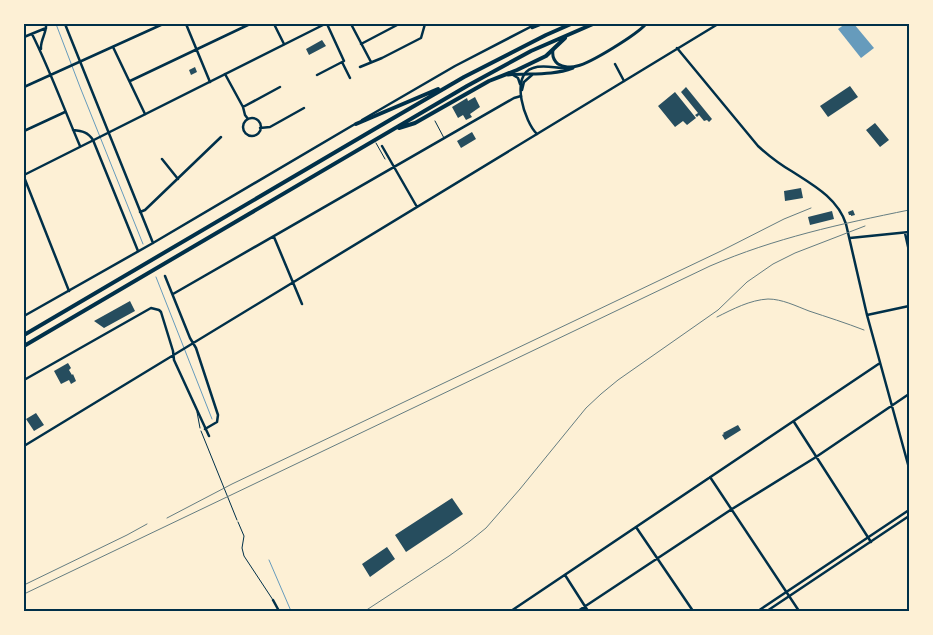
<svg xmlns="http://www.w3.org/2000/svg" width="933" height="635" font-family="'Open Sans',sans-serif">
	<rect width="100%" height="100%" fill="#fdf0d5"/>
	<path fill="#669bbc" d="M 845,24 L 854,24 L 874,48 L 861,58 L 838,29 Z"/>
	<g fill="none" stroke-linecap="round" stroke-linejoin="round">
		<path stroke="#669bbc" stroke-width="1" d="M 56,24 L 80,87 L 143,244
			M 156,277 L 212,419
			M 269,560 L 291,611"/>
	</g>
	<path fill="#264d5e" d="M 322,40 L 326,46 L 309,55 L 306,49 Z
		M 195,67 L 197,72 L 191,75 L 189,70 Z
		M 850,86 L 858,97 L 828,117 L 820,106 Z
		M 686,87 L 712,119 L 709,122 L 707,120 L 704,121 L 699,115 L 697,117 L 695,115 L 698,113 L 681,92 Z
		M 675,92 L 696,118 L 687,125 L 683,121 L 675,127 L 658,106 Z
		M 475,97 L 480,107 L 470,114 L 472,117 L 466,120 L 463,115 L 458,118 L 452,107 L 467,98 L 468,101 Z
		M 875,123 L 889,140 L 880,147 L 866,130 Z
		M 472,132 L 476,139 L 461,148 L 457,141 Z
		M 801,188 L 803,198 L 785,201 L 784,191 Z
		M 853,210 L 855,215 L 851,216 L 851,215 L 849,215 L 848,212 Z
		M 832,211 L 834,219 L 810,225 L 808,217 Z
		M 130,301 L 135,311 L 104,328 L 94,321 Z
		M 68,363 L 71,368 L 69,370 L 72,375 L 73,374 L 76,381 L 71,384 L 69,380 L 61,384 L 54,371 Z
		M 36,413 L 44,425 L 34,431 L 26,419 Z
		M 738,425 L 741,430 L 725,440 L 722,435 L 724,434 L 723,433 Z
		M 452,498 L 463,514 L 406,552 L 395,535 Z
		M 387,547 L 395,559 L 370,577 L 362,564 Z"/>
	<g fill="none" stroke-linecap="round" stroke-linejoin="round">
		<path stroke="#003049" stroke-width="1" d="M 376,143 L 385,159
			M 201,431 L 237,520"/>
		<path stroke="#003049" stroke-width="1" d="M 435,121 L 444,138
			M 197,412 L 200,428
			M 238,522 L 244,536 L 242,548 L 244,556 L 273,600"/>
		<path stroke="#003049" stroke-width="2.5" d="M 186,24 L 210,82
			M 274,24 L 284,44
			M 351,24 L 371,62
			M 32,34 C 50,70 64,109 80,146
			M 24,37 L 46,28
			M 361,44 L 399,24
			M 113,47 L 145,114
			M 677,48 L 758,146 C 769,156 781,165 793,172 C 815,186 838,199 846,224 L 867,315 L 909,468
			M 41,49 C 40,40 47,33 46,24
			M 342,62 L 350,78
			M 615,64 L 624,81
			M 360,67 L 382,58 L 421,38 L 425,24
			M 225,74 L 243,107 L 245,115 L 248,119
			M 317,75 L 344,61 L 327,24
			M 130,81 L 250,24
			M 24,87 L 163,24
			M 243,107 L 280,87
			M243 127a9 9 0 1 1 18 0a9 9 0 1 1-18 0Z
			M 260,128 L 270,127 L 304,108
			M 73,130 C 82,131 88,132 93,140 L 138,251
			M 24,131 L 65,112
			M 382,146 L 417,207
			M 162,159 L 178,179
			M 24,177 L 69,291
			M 140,212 L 145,210 L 221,137
			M 905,233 L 909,251
			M 274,237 L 302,304
			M 850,238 L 909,232
			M 165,276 L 190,338 L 196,348 L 218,415 L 217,422 L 205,429
			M 173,294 L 514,98 L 521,96
			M 867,315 L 909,306
			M 24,380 L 151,308 L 159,310 L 161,312 L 173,351 L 174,360 L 209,436
			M 794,422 L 871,542
			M 24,446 L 537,134
			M 710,477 L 799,611
			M 636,527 L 693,611
			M 565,575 L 588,611
			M 273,600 L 279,611
			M 511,611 L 880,363
			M 578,611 L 732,509 L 816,457 L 909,394"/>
		<path stroke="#003049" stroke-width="2.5" d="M 65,24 L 153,243
			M 532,28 L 542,24
			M 569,68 C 557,69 544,64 533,68 C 509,75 525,123 537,134 L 718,24
			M 513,75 L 518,78 L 520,84
			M 522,90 L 524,82 L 532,75
			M 362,120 L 455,66 L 536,24
			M 24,175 L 325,24
			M 24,316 L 153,243 L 355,124
			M 758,611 L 909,510
			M 767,611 L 909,516"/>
		<path stroke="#003049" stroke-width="3" d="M 553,50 C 552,56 553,60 558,64 C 563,67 571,68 577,66 C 591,63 636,35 646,24
			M 508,75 C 530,73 552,76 573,68"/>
		<path stroke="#003049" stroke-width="4" d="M 356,124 L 438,89
			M 399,128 L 415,123 L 489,81 L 517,70 L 546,56 L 565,38
			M 24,335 L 390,120 L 464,77 L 546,35 L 571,24
			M 24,346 L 467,86 L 531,51 L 593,24"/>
		<path stroke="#657d81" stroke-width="1" d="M 717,317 C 733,309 750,300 768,299 C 782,299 796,306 809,311 C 827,317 846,323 864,330
			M 167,518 L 232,484 L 721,251 L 784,219 L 811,208
			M 24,585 L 127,535 L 147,524
			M 24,594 L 710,266 C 775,238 840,224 909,210
			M 365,611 L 449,556 L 470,541 L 486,528 L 520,489 L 586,408 L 601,394 L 618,380 L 718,310 L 747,282 L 773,264 L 795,253 L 865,226"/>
	</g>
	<rect width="933" height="635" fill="none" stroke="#fdf0d5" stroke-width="50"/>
	<rect x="25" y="25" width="883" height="585" fill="none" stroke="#003049" stroke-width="2"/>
</svg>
